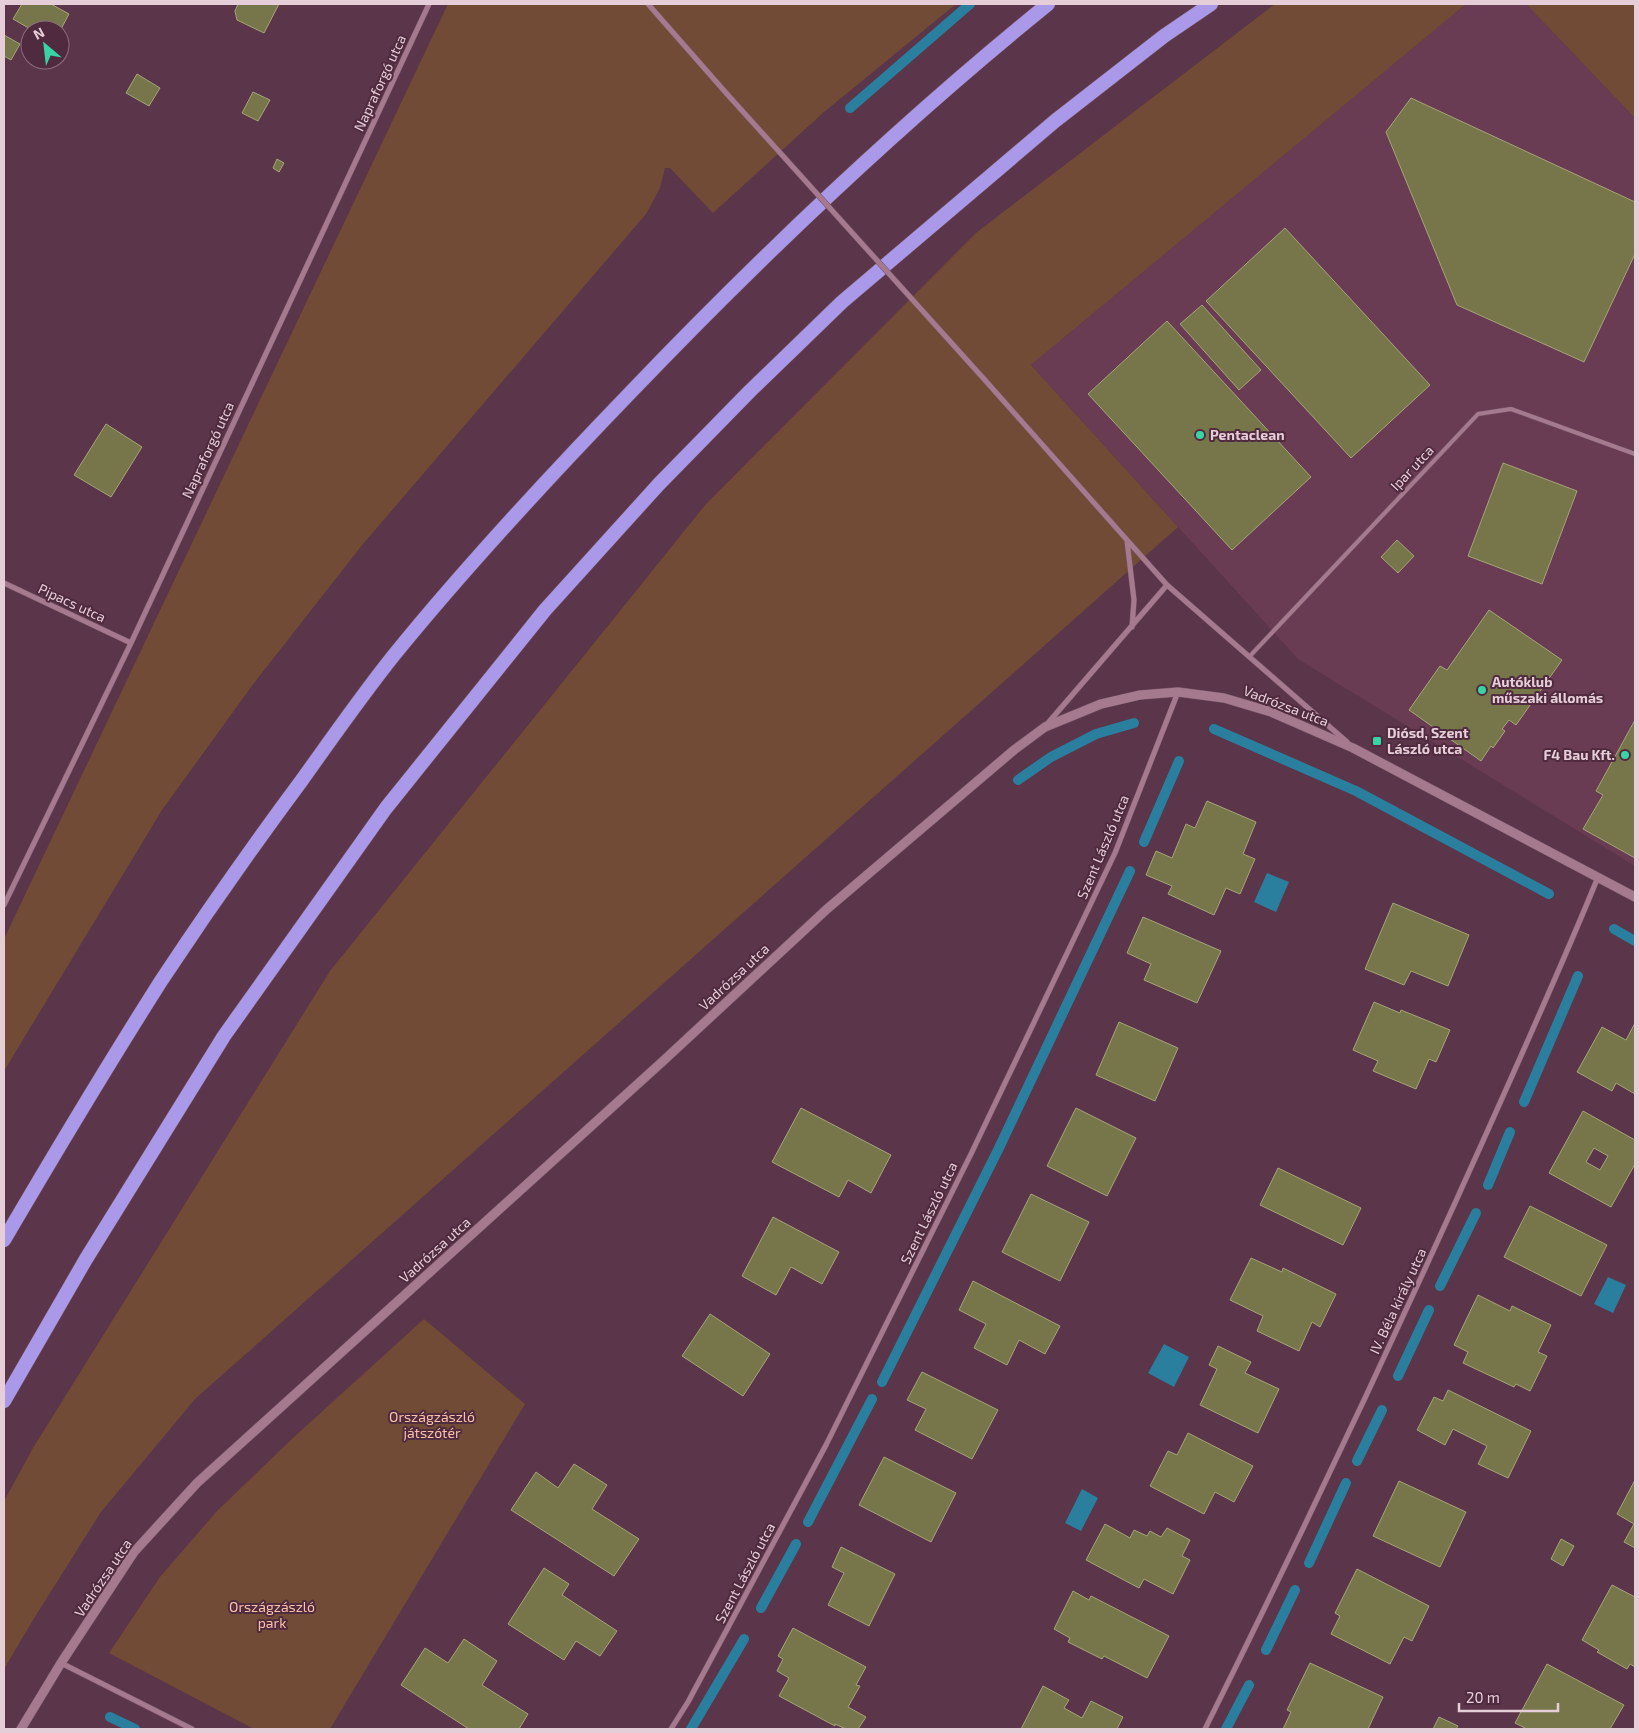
<svg xmlns="http://www.w3.org/2000/svg" width="1639" height="1733" font-family="'Exo 2',sans-serif">
	<rect width="100%" height="100%" fill="#5b3549"/>
	<path fill="#693c54" d="M 1466,4 L 1526,4 L 1635,118 L 1635,866 L 1298,659 L 1031,365 Z"/>
	<path fill="#724b36" d="M 448,4 L 956,4 L 824,112 L 713,213 L 670,168 L 665,168 L 660,188 L 646,214 L 363,544 L 254,683 L 162,810 L 4,1071 L 4,939 Z
		M 1275,4 L 1466,4 L 1031,365 L 1178,527 L 195,1399 L 101,1512 L 33,1620 L 4,1669 L 4,1501 L 33,1448 L 330,971 L 706,504 L 976,233 Z
		M 1526,4 L 1635,4 L 1635,118 Z
		M 424,1319 L 525,1404 L 330,1729 L 254,1729 L 109,1653 L 160,1577 L 217,1511 L 294,1437 Z"/>
	<path fill="#2a7e9e" d="M 1267,873 L 1289,882 L 1276,912 L 1254,902 Z
		M 1608,1277 L 1626,1285 L 1613,1313 L 1594,1304 Z
		M 1164,1344 L 1189,1357 L 1174,1387 L 1148,1373 Z
		M 1082,1489 L 1098,1498 L 1081,1531 L 1065,1523 Z"/>
	<g fill="none" stroke-linecap="round" stroke-linejoin="round">
		<path stroke="#2a7e9e" stroke-width="10" d="M 850,108 L 970,4
			M 1214,729 L 1356,791 L 1549,894
			M 1018,780 L 1051,757 L 1096,734 L 1134,723
			M 1144,842 L 1179,761
			M 1614,929 L 1635,941
			M 1524,1102 L 1578,976
			M 1488,1185 L 1510,1132
			M 1440,1286 L 1476,1213
			M 1398,1376 L 1429,1310
			M 882,1382 L 998,1150 L 1130,871
			M 1357,1461 L 1382,1410
			M 808,1522 L 872,1399
			M 1309,1563 L 1346,1483
			M 761,1608 L 796,1544
			M 1266,1650 L 1295,1590
			M 110,1717 L 135,1729
			M 691,1729 L 744,1639
			M 1226,1729 L 1249,1685"/>
	</g>
	<path fill="#76764a" stroke="#a5a578" fill-rule="evenodd" d="M 22,4 L 51,4 L 69,14 L 60,31 L 32,30 L 13,19 Z
		M 238,4 L 279,4 L 264,33 L 237,20 L 235,11 Z
		M 4,35 L 20,44 L 11,60 L 4,56 Z
		M 137,74 L 160,88 L 149,106 L 126,93 Z
		M 253,92 L 270,100 L 258,121 L 242,113 Z
		M 1411,98 L 1635,202 L 1635,254 L 1584,362 L 1457,305 L 1386,132 Z
		M 277,159 L 284,163 L 279,172 L 273,168 Z
		M 1285,228 L 1430,385 L 1351,458 L 1206,301 Z
		M 1202,305 L 1261,370 L 1239,390 L 1180,324 Z
		M 1167,321 L 1311,477 L 1232,550 L 1088,394 Z
		M 106,424 L 142,447 L 111,497 L 74,475 Z
		M 1503,463 L 1577,491 L 1542,584 L 1468,556 Z
		M 1397,540 L 1414,556 L 1398,573 L 1381,557 Z
		M 1489,610 L 1562,660 L 1516,725 L 1509,720 L 1502,729 L 1505,731 L 1493,748 L 1491,746 L 1481,761 L 1409,710 L 1440,666 L 1447,670 Z
		M 1635,720 L 1635,858 L 1583,829 L 1603,795 L 1596,791 Z
		M 1207,801 L 1256,822 L 1243,854 L 1255,859 L 1240,894 L 1226,888 L 1214,915 L 1168,894 L 1172,886 L 1146,875 L 1156,851 L 1172,858 L 1186,824 L 1195,828 Z
		M 1393,903 L 1469,935 L 1448,986 L 1411,971 L 1404,985 L 1365,969 Z
		M 1143,917 L 1221,951 L 1197,1003 L 1144,980 L 1151,964 L 1127,953 Z
		M 1374,1002 L 1400,1013 L 1401,1010 L 1450,1030 L 1436,1062 L 1429,1059 L 1416,1089 L 1373,1071 L 1378,1061 L 1353,1050 Z
		M 1119,1022 L 1178,1048 L 1155,1101 L 1096,1075 Z
		M 1635,1023 L 1635,1094 L 1616,1083 L 1612,1091 L 1577,1072 L 1602,1027 L 1626,1040 Z
		M 801,1108 L 891,1155 L 871,1193 L 848,1180 L 839,1197 L 772,1162 Z
		M 1076,1108 L 1136,1138 L 1107,1196 L 1047,1166 Z
		M 1583,1111 L 1635,1140 L 1635,1164 L 1611,1207 L 1549,1173 ZM 1594,1148 L 1608,1156 L 1600,1170 L 1586,1162 Z
		M 1278,1168 L 1361,1208 L 1343,1245 L 1260,1205 Z
		M 1031,1194 L 1089,1222 L 1060,1281 L 1002,1252 Z
		M 1530,1206 L 1607,1245 L 1581,1296 L 1504,1257 Z
		M 773,1217 L 839,1252 L 822,1284 L 791,1267 L 776,1295 L 742,1276 Z
		M 1251,1258 L 1282,1272 L 1283,1268 L 1336,1294 L 1320,1327 L 1312,1322 L 1299,1351 L 1257,1331 L 1263,1316 L 1230,1300 Z
		M 973,1281 L 1060,1326 L 1045,1354 L 1019,1340 L 1007,1365 L 974,1348 L 986,1324 L 959,1310 Z
		M 1478,1295 L 1510,1311 L 1512,1306 L 1551,1325 L 1538,1352 L 1547,1356 L 1530,1391 L 1516,1384 L 1514,1387 L 1463,1363 L 1468,1352 L 1454,1345 Z
		M 710,1314 L 770,1354 L 743,1396 L 682,1356 Z
		M 1218,1346 L 1251,1362 L 1245,1373 L 1279,1389 L 1258,1433 L 1200,1405 L 1217,1369 L 1209,1365 Z
		M 922,1372 L 998,1410 L 972,1459 L 915,1430 L 926,1409 L 907,1400 Z
		M 1448,1390 L 1531,1431 L 1508,1478 L 1478,1464 L 1487,1446 L 1453,1429 L 1445,1445 L 1417,1430 L 1434,1397 L 1443,1401 Z
		M 1188,1433 L 1253,1466 L 1234,1502 L 1215,1492 L 1204,1514 L 1150,1486 L 1168,1451 L 1177,1455 Z
		M 884,1457 L 956,1493 L 931,1542 L 859,1505 Z
		M 574,1464 L 607,1485 L 592,1509 L 639,1539 L 614,1576 L 511,1510 L 536,1472 L 558,1488 Z
		M 1635,1480 L 1635,1548 L 1624,1542 L 1634,1524 L 1617,1514 Z
		M 1399,1481 L 1466,1512 L 1440,1567 L 1373,1536 Z
		M 1105,1524 L 1130,1538 L 1134,1530 L 1147,1536 L 1150,1531 L 1161,1537 L 1167,1528 L 1190,1540 L 1182,1556 L 1190,1560 L 1173,1594 L 1144,1579 L 1139,1588 L 1086,1560 Z
		M 1561,1539 L 1574,1546 L 1563,1566 L 1551,1559 Z
		M 841,1547 L 895,1574 L 869,1626 L 828,1605 L 844,1573 L 832,1567 Z
		M 544,1568 L 569,1584 L 562,1595 L 617,1631 L 600,1656 L 576,1641 L 564,1660 L 508,1624 Z
		M 1357,1569 L 1429,1606 L 1412,1641 L 1404,1637 L 1390,1664 L 1331,1634 L 1340,1616 L 1335,1613 Z
		M 1612,1585 L 1635,1597 L 1635,1667 L 1630,1664 L 1627,1669 L 1597,1652 L 1599,1650 L 1582,1640 Z
		M 1073,1591 L 1089,1600 L 1091,1596 L 1169,1636 L 1147,1678 L 1104,1656 L 1102,1659 L 1068,1642 L 1070,1638 L 1054,1629 Z
		M 793,1628 L 866,1667 L 856,1685 L 860,1686 L 848,1707 L 866,1717 L 858,1729 L 846,1729 L 835,1724 L 835,1726 L 779,1696 L 789,1678 L 777,1671 L 783,1659 L 778,1656 Z
		M 464,1639 L 497,1661 L 482,1685 L 528,1714 L 519,1729 L 469,1729 L 401,1685 L 425,1648 L 448,1663 Z
		M 1310,1663 L 1383,1697 L 1368,1729 L 1283,1729 L 1291,1712 L 1287,1710 Z
		M 1547,1664 L 1624,1705 L 1610,1729 L 1527,1729 L 1515,1723 Z
		M 1043,1686 L 1069,1700 L 1064,1708 L 1082,1718 L 1091,1701 L 1123,1717 L 1117,1729 L 1021,1729 Z
		M 1439,1717 L 1458,1726 L 1456,1729 L 1433,1729 Z"/>
	<g fill="none" stroke-linecap="round" stroke-linejoin="round">
		<defs>
			<path id="service" d="M 1249,657 L 1478,414 L 1511,409 L 1635,454"/>
			<path id="minor" d="M 648,4 L 727,94
				M 984,379 L 1167,585 L 1347,742
				M 1127,541 L 1134,600 L 1132,627
				M 4,583 L 131,643
				M 1048,723 L 1167,585
				M 4,905 L 131,643 L 429,4
				M 61,1663 L 192,1729
				M 671,1729 L 688,1702 L 826,1445 L 971,1154 L 1115,853 L 1178,692
				M 1205,1729 C 1303,1532 1397,1333 1487,1132 C 1525,1047 1563,963 1598,877"/>
			<path id="tertiary" d="M 21,1729 L 61,1663 L 134,1552 L 197,1483 L 662,1062 L 827,909 L 1014,750 L 1045,727 L 1101,704 L 1140,695 L 1178,692 L 1224,698 L 1271,712 L 1353,748 L 1635,897"/>
			<path id="trunk" d="M 4,1240 C 55,1153 107,1066 161,981 C 206,913 253,846 302,780 C 332,738 362,695 394,655 C 468,564 548,478 629,394 C 761,256 900,124 1048,4
				M 4,1401 L 86,1259 L 224,1036 L 386,808 L 545,610 L 659,484 L 750,391 L 842,302 L 1055,121 L 1164,36 L 1211,4"/>
		</defs>
		<use href="#service" stroke="#745465" stroke-width="5"/>
		<use href="#minor" stroke="#745465" stroke-width="6"/>
		<use href="#tertiary" stroke="#745465" stroke-width="10"/>
		<use href="#trunk" stroke="#745465" stroke-width="15"/>
		<use href="#service" stroke="#a5798e" stroke-width="4"/>
		<use href="#minor" stroke="#a5798e" stroke-width="5"/>
		<use href="#tertiary" stroke="#a5798e" stroke-width="9"/>
		<use href="#trunk" stroke="#aa98e8" stroke-width="14"/>
		<defs>
			<path id="minor-bridge" d="M 727,94 L 984,379"/>
		</defs>
		<use href="#minor-bridge" stroke="#745465" stroke-width="6" stroke-linecap="butt"/>
		<use href="#minor-bridge" stroke="#a5798e" stroke-width="5"/>
	</g>
	<g fill="#38d4a6" stroke="#502a3e" stroke-width="2">
		<circle cx="1200" cy="435" r="5"/>
		<circle cx="1482" cy="690" r="5"/>
		<rect x="1372" y="736" width="10" height="10" rx="2.5"/>
		<circle cx="1625" cy="755" r="5"/>
	</g>
	<g text-anchor="middle" stroke-width="4" stroke-linejoin="round" paint-order="stroke">
		<g font-size="14" fill="#e6ced9" stroke="#502a3e">
			<text transform="translate(380 83) rotate(-65)" y="5">Napraforgó utca</text>
			<text transform="translate(208 450) rotate(-65)" y="5">Napraforgó utca</text>
			<text transform="translate(1412 468) rotate(-47)" y="5">Ipar utca</text>
			<text transform="translate(72 603) rotate(25)" y="5">Pipacs utca</text>
			<text transform="translate(1286 706) rotate(21)" y="5">Vadrózsa utca</text>
			<text transform="translate(1103 847) rotate(-67)" y="5">Szent László utca</text>
			<text transform="translate(734 977) rotate(-43)" y="5">Vadrózsa utca</text>
			<text transform="translate(929 1213) rotate(-64)" y="5">Szent László utca</text>
			<text transform="translate(435 1250) rotate(-42)" y="5">Vadrózsa utca</text>
			<text transform="translate(1398 1301) rotate(-65)" y="5">IV. Béla király utca</text>
			<text transform="translate(745 1573) rotate(-62)" y="5">Szent László utca</text>
			<text transform="translate(103 1578) rotate(-56)" y="5">Vadrózsa utca</text>
		</g>
		<g font-size="14" font-weight="bold" fill="#e6ced9" stroke="#502a3e" text-anchor="start">
			<text x="1210" y="440">Pentaclean</text>
			<text x="1492" y="687">Autóklub<tspan x="1492" dy="16">műszaki állomás</tspan></text>
			<text x="1387" y="738">Diósd, Szent<tspan x="1387" dy="16">László utca</tspan></text>
			<text x="1615" y="760" text-anchor="end">F4 Bau Kft.</text>
		</g>
		<g font-size="14" fill="#fac3a7" stroke="#502a3e">
			<text x="432" y="1422">Országzászló<tspan x="432" dy="16">játszótér</tspan></text>
			<text x="272" y="1612">Országzászló<tspan x="272" dy="16">park</tspan></text>
		</g>
	</g>
	<rect width="1639" height="1733" fill="none" stroke="#e6ced9" stroke-width="10"/>
	<g transform="translate(45 45) rotate(332)"><circle r="24" fill="#502a3e" stroke="#8c6c7c"/>
	<path d="M0-4L9 19L0 12L-9 19Z" fill="#38d4a6"/>
	<text y="-8" font-size="14" font-weight="bold" text-anchor="middle" fill="#e6ced9">N</text>
	</g>
	<path d="M1459 1703v8h99v-8" fill="none" stroke="#e6ced9" stroke-width="2.5"/>
	<text x="1466" y="1703" font-size="15" fill="#e6ced9" stroke="#502a3e" stroke-width="4" paint-order="stroke">20 m</text>
</svg>
